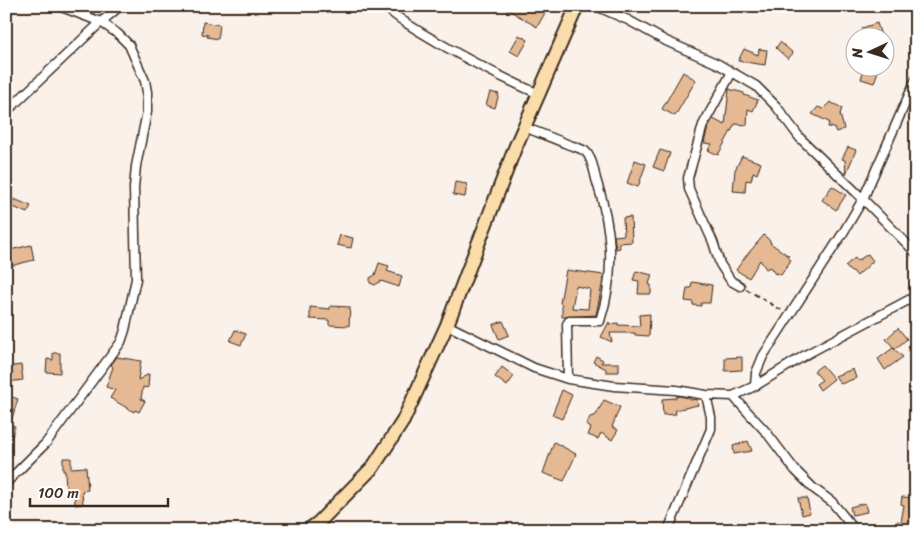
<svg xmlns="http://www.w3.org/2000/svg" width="922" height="536" font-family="Sriracha,sans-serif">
	<rect width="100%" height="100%" fill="#faf1ea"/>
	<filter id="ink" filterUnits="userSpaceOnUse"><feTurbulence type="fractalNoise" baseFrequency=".02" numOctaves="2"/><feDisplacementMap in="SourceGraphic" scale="10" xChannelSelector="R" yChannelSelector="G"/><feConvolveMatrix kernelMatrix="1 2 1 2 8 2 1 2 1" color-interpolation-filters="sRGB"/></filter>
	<g filter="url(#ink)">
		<path fill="#e4b994" stroke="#3b2a1e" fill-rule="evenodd" d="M 502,6 L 549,6 L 537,27 Z
			M 203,22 L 220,25 L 218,39 L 207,37 L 208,35 L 202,34 Z
			M 877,23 L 882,38 L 865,38 L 862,28 Z
			M 519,35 L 528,40 L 519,56 L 510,51 Z
			M 780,42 L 793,53 L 788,59 L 776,48 Z
			M 744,49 L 758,55 L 759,49 L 767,50 L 765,65 L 738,61 Z
			M 864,68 L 879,68 L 874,83 L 861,79 Z
			M 683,72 L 696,80 L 675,116 L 662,109 Z
			M 729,89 L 744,93 L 744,95 L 758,100 L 753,111 L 748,109 L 747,125 L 735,124 L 718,155 L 708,150 L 712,144 L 704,143 L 708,127 L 713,119 L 725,125 Z
			M 490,92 L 499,94 L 495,108 L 486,105 Z
			M 830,102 L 842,108 L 840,114 L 844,129 L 836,132 L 834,128 L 828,127 L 829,122 L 812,114 L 818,107 L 823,109 Z
			M 848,147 L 856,150 L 846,174 L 845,160 L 842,159 Z
			M 660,150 L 670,153 L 664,171 L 653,167 Z
			M 742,156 L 761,163 L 757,174 L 753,172 L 751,181 L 746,180 L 745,192 L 733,191 L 735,170 Z
			M 635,160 L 646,164 L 638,187 L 627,183 Z
			M 455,182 L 467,184 L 465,197 L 453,195 Z
			M 832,186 L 846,195 L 836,210 L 822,200 Z
			M 14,199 L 31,206 L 27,213 L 11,206 Z
			M 631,217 L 632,242 L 619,243 L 620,248 L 616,249 L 614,236 L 624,235 L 623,218 Z
			M 340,235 L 353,238 L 351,248 L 337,245 Z
			M 764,235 L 771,242 L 770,243 L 789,256 L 787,257 L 791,260 L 781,275 L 777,273 L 775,274 L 770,267 L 766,269 L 760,260 L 749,278 L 736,270 L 746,256 Z
			M 31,245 L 34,260 L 6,267 L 6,251 Z
			M 868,254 L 873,261 L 857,276 L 853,271 L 851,272 L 845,266 L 855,258 L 857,261 Z
			M 379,263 L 389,266 L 387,271 L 402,276 L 399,287 L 381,281 L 375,285 L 370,283 L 370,278 L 375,275 Z
			M 566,270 L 604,275 L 596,315 L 562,317 L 562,304 L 560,303 ZM 576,286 L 590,289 L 588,309 L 572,308 Z
			M 636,271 L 652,275 L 649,284 L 651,285 L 651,294 L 638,294 L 639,281 L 633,280 Z
			M 692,282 L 712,285 L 710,303 L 701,303 L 701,306 L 693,305 L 693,302 L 685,301 L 687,288 L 691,288 Z
			M 330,306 L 350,307 L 349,326 L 329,325 L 329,320 L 310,319 L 310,307 L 330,309 Z
			M 650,314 L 649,336 L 635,335 L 635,333 L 610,333 L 612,342 L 601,337 L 609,322 L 609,324 L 618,323 L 618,325 L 640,326 L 639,315 Z
			M 503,321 L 509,335 L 499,339 L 493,325 Z
			M 898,328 L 907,339 L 895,349 L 886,339 Z
			M 235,330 L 246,334 L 241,345 L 230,341 Z
			M 893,348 L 903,357 L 885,370 L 878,359 Z
			M 53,353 L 60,353 L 60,373 L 46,372 L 47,359 L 53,360 Z
			M 596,356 L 603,360 L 601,363 L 619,363 L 619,372 L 606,372 L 606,369 L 593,362 Z
			M 117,357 L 141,361 L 138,380 L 149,374 L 148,388 L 143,387 L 141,399 L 145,401 L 139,412 L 135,410 L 134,412 L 110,398 L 115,390 L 106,387 L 113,367 L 111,365 Z
			M 742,357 L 742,370 L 725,371 L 725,358 Z
			M 21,365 L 23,380 L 8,382 L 6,367 Z
			M 822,365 L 834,379 L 820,390 L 816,384 L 822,380 L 814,371 Z
			M 502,367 L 514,376 L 507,386 L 495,377 Z
			M 853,369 L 856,378 L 841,384 L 835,376 Z
			M 562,390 L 572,395 L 562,419 L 552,415 Z
			M 6,395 L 18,399 L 10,425 L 15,426 L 8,449 L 6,449 Z
			M 679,396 L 690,398 L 690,400 L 697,399 L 698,405 L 675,410 L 676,414 L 663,415 L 662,399 L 676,398 L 676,397 Z
			M 604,400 L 620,407 L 612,427 L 618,430 L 612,440 L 601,433 L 598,439 L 588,435 L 591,428 L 586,425 L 590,417 L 596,415 Z
			M 748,441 L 752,451 L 734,454 L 733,446 Z
			M 554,442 L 576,454 L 564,481 L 543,473 Z
			M 63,458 L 71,458 L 71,468 L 86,467 L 88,490 L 82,491 L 83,504 L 75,505 L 74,489 L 66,490 L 65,471 L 63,471 Z
			M 902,497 L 916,498 L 916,516 L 914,515 L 911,530 L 896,530 L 897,521 L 901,522 L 904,505 L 901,504 Z
			M 798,498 L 807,498 L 810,513 L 802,515 Z
			M 865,503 L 867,512 L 852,515 L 850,507 Z"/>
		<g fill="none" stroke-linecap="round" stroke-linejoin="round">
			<defs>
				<path id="minor" d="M 384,6 C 401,21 420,32 439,43 C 472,62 504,79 539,94
					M 596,6 L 628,20 L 666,41 L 718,64 L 756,86 L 776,106 L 800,138 L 863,199 L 916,253
					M 732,72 L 703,125 L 688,178 L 689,189 L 713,242 L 720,264 L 731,281 L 740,286
					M 6,112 L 101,22 L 120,6
					M 524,127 C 539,133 553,138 567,144 C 572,146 580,148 585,151 C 592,157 594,171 596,179 C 612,228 616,271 600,321 L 569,321 L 567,324 L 568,379
					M 447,325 L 534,368 L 568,379 L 614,386 L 676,390 L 706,395 L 733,396 L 755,386 L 807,354 L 916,296
					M 755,386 L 756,373 L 763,356 L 843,233 L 863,199 L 916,79
					M 733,396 L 767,433 L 795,470 L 813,488 L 832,502 L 855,530
					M 6,483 L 46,443 L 121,342 L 125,330 L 136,279 L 134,188 L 136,166 L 147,112 L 147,92 L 145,81 L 129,45 L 118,34 L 101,22 L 59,6
					M 668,530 L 711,429 L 711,417 L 706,395"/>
				<path id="primary" d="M 308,530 L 318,523 L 373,467 L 403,421 L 447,325 L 515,148 L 577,6"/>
			</defs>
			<use href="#minor" stroke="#3b2a1e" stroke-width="11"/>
			<use href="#primary" stroke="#3b2a1e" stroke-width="16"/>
			<path stroke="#3b2a1e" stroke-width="2" stroke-dasharray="5 4" stroke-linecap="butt" d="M 746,289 L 783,311"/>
			<use href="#minor" stroke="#fff" stroke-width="8"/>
			<use href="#primary" stroke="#faddab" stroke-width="12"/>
		</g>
	</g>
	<rect width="922" height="536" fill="none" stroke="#fff" stroke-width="25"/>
	<rect x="12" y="12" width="897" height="511" fill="none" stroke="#3b2a1e" stroke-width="2" filter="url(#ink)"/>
	<g transform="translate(870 52) rotate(266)"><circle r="24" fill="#ffffff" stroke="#b1aaa5"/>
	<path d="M0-4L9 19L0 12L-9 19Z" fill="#3b2a1e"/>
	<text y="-8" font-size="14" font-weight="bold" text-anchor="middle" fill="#3b2a1e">N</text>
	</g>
	<path d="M30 498v8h138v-8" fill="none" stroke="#3b2a1e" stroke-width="2.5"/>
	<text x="38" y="498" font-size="15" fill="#3b2a1e" stroke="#ffffff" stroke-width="4" paint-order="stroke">100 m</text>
</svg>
